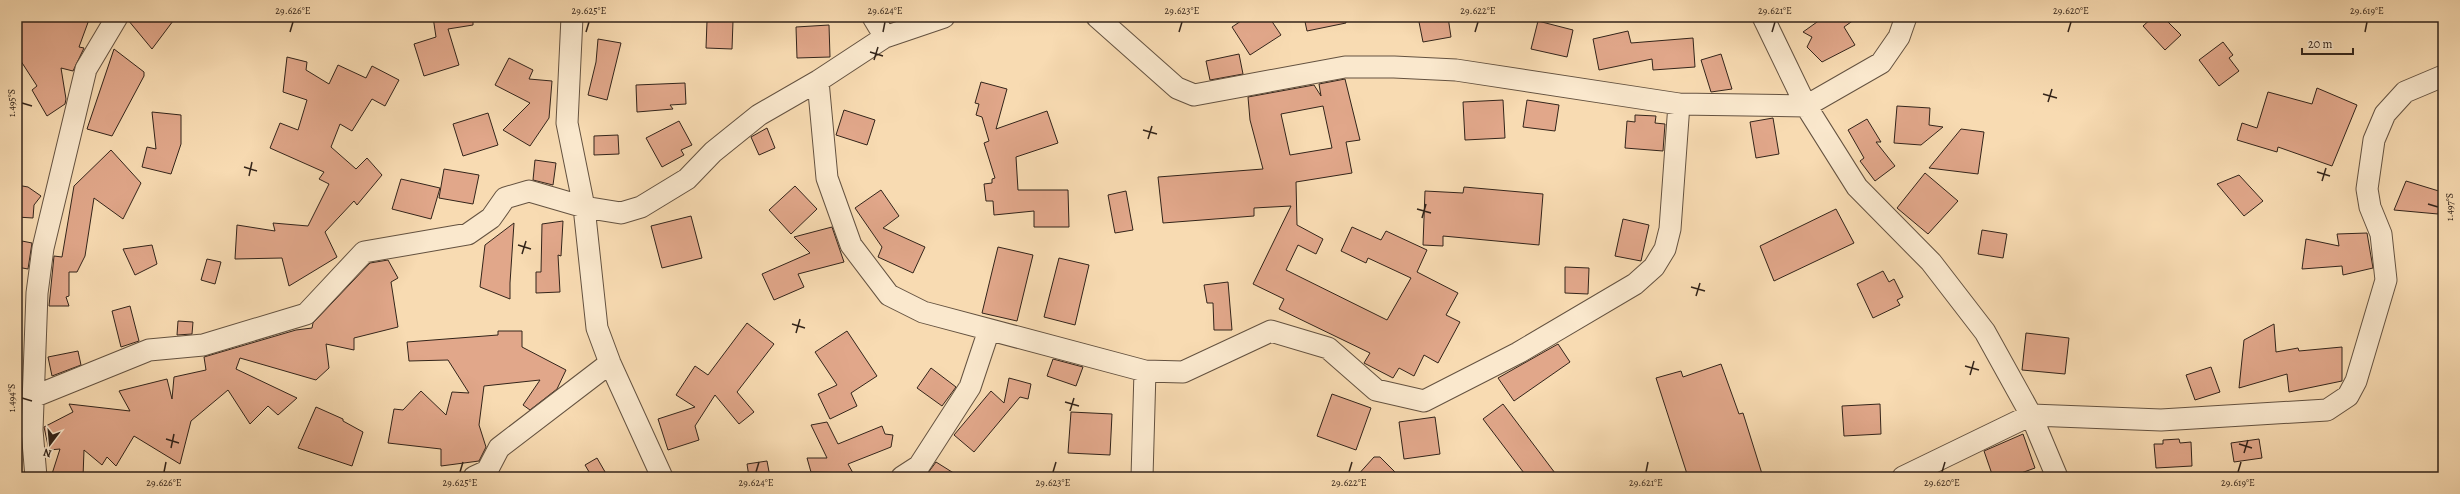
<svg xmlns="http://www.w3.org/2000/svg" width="2460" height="494" font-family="Alegreya,serif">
	<rect width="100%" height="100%" fill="#f8dbb2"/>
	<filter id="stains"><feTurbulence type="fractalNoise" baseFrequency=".005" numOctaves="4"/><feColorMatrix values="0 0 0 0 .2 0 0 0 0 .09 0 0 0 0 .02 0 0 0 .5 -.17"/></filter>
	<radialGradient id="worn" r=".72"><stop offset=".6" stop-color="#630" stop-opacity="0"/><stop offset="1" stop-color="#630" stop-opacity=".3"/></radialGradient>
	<path fill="#e1a78a" stroke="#33241a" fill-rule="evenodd" d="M 17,17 L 90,17 L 79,47 L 84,48 L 73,71 L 61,68 L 66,99 L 65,104 L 47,116 L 32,90 L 37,86 L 17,55 Z
		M 129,17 L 176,17 L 152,49 L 128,20 Z
		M 433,17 L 473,17 L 473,25 L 448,29 L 459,65 L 424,76 L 414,44 L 436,37 Z
		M 1247,17 L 1269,17 L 1281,35 L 1250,55 L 1232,27 Z
		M 1304,17 L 1345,17 L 1346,23 L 1307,31 Z
		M 1418,17 L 1448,17 L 1451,37 L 1423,42 Z
		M 1824,17 L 1858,17 L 1844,27 L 1855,45 L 1822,62 L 1807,47 L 1812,37 L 1803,32 Z
		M 2153,17 L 2163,17 L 2181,35 L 2165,50 L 2143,26 Z
		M 707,21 L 733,21 L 732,49 L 706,48 Z
		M 1538,21 L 1573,30 L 1567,57 L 1531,49 Z
		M 829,25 L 830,57 L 797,58 L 796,27 Z
		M 1628,31 L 1631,43 L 1693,38 L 1695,67 L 1653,70 L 1652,59 L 1599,70 L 1593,39 Z
		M 598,39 L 621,43 L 607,100 L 588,95 L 596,62 Z
		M 2223,42 L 2233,55 L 2229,58 L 2239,71 L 2219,86 L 2199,60 Z
		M 114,49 L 144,72 L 144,76 L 112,136 L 87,129 Z
		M 1239,54 L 1243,74 L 1210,80 L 1206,61 Z
		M 1721,54 L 1732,89 L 1711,92 L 1701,60 Z
		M 287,57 L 307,62 L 306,70 L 329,84 L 338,65 L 366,78 L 372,66 L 399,80 L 385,106 L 372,99 L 352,131 L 340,124 L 331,147 L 356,169 L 367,158 L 382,175 L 357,205 L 354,201 L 325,232 L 337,257 L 289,286 L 282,258 L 235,259 L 237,225 L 275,231 L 273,223 L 308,226 L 329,184 L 319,179 L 324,172 L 270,148 L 280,123 L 298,130 L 307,100 L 283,92 Z
		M 509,58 L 533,70 L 529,79 L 552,81 L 549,118 L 530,146 L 503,130 L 530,103 L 495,85 Z
		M 1345,79 L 1360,140 L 1346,142 L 1352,173 L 1296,182 L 1297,225 L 1323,239 L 1316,254 L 1298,245 L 1286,270 L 1387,320 L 1411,278 L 1368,258 L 1366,263 L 1341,251 L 1352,227 L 1381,240 L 1386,231 L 1427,250 L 1417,272 L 1458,293 L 1446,315 L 1460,322 L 1438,363 L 1424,355 L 1414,376 L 1399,368 L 1393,378 L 1364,363 L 1370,353 L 1279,309 L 1284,299 L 1253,284 L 1291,206 L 1254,208 L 1254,216 L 1163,223 L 1158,177 L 1263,169 L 1250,120 L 1248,97 L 1314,85 L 1321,96 L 1319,84 ZM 1323,106 L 1332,148 L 1290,155 L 1281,114 Z
		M 981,82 L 1007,89 L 996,129 L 1047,111 L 1058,143 L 1016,157 L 1018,190 L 1068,190 L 1069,227 L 1034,227 L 1034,211 L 994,215 L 993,201 L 986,201 L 984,184 L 992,183 L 992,179 L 995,178 L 984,143 L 989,141 L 982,117 L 976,115 L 979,104 L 975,103 Z
		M 685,83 L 686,104 L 670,105 L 673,109 L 637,112 L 636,85 Z
		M 2317,88 L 2357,105 L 2332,166 L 2278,147 L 2277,152 L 2237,140 L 2242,123 L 2257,128 L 2268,92 L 2312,104 Z
		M 1503,100 L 1505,138 L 1465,140 L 1463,102 Z
		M 1527,100 L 1559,105 L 1555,131 L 1523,127 Z
		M 1897,106 L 1930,108 L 1929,125 L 1943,127 L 1921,145 L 1894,143 Z
		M 844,110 L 875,120 L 867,145 L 836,135 Z
		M 152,112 L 181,115 L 181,144 L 171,174 L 142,167 L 147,147 L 156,149 Z
		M 488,113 L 498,145 L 463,156 L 453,124 Z
		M 1635,115 L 1656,116 L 1655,123 L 1665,124 L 1663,151 L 1625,148 L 1627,121 L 1635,122 Z
		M 1773,118 L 1779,154 L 1756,158 L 1750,122 Z
		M 1867,119 L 1881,142 L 1876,142 L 1895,166 L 1875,181 L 1860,161 L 1864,158 L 1848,130 Z
		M 679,121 L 692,145 L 681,150 L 684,155 L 662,167 L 646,138 Z
		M 767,128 L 775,148 L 759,155 L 751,137 Z
		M 1961,129 L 1984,132 L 1978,174 L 1929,168 Z
		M 618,135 L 619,154 L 594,155 L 594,136 Z
		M 111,150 L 141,183 L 123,219 L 94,198 L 85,256 L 77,272 L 69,272 L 69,296 L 66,297 L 69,306 L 49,306 L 54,256 L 62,257 L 74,186 Z
		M 535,160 L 556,163 L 553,185 L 533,180 Z
		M 444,169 L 479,175 L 473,204 L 439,198 Z
		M 1925,173 L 1958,201 L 1928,234 L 1897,208 Z
		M 2239,175 L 2263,201 L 2244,216 L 2217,184 Z
		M 401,179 L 440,188 L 431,219 L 392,209 Z
		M 2406,181 L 2442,192 L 2438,214 L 2394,210 Z
		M 17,185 L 28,187 L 41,196 L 34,205 L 33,218 L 17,217 Z
		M 795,186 L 817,209 L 791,234 L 769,210 Z
		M 1464,187 L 1543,194 L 1539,245 L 1443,236 L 1443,246 L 1423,245 L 1425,191 L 1463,193 Z
		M 881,190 L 899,216 L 883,228 L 925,247 L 913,273 L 878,257 L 882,247 L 855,208 Z
		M 1126,191 L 1133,230 L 1115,233 L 1108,195 Z
		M 1836,209 L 1854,243 L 1774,281 L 1760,246 Z
		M 691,216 L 702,258 L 662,268 L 651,226 Z
		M 1623,219 L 1649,225 L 1641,261 L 1615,256 Z
		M 563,221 L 561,256 L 558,255 L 560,292 L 536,293 L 536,272 L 541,272 L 542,224 Z
		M 514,223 L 510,283 L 510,299 L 480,287 L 485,245 Z
		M 832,227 L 844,262 L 798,274 L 804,287 L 774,300 L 762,274 L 810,253 L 794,237 Z
		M 1982,230 L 2007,234 L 2003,258 L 1978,254 Z
		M 2367,233 L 2373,268 L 2343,275 L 2342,266 L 2302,269 L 2306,239 L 2339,246 L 2337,234 Z
		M 22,241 L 32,243 L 28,269 L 17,267 L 17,251 L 21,251 Z
		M 152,245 L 157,264 L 135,275 L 123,249 Z
		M 998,247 L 1033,255 L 1017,321 L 982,313 Z
		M 1059,258 L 1089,265 L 1075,325 L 1044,317 Z
		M 207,259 L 221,262 L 215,284 L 201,280 Z
		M 388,260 L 398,278 L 391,282 L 398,327 L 354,338 L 354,350 L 326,344 L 329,368 L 316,380 L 240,358 L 236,369 L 297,398 L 278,415 L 268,406 L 250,424 L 228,390 L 191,421 L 180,464 L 134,436 L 116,466 L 107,457 L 102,465 L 84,450 L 83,477 L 51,477 L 60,449 L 49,450 L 44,427 L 73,412 L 69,404 L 130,411 L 119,391 L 167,379 L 172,399 L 174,377 L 206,370 L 204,357 L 296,330 L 312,328 L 313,323 L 370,263 Z
		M 1565,267 L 1589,268 L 1588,294 L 1565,293 Z
		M 1883,271 L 1889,282 L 1894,279 L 1903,297 L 1897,300 L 1900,305 L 1873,318 L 1857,284 Z
		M 1228,282 L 1232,330 L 1214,330 L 1213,303 L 1207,303 L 1204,285 Z
		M 130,306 L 139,341 L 121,347 L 112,311 Z
		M 178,321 L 193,322 L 192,334 L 177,335 Z
		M 747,323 L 774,344 L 737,392 L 754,412 L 739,424 L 715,395 L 695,426 L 699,440 L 668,450 L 658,419 L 695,407 L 676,395 L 695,366 L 708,375 Z
		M 2274,324 L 2276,352 L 2298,348 L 2299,351 L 2342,347 L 2342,381 L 2289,392 L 2287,374 L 2239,388 L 2244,340 Z
		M 498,331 L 522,331 L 522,347 L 566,370 L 557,389 L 530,410 L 523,405 L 540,380 L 484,386 L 479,425 L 486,447 L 479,461 L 441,466 L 441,449 L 388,443 L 394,409 L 403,410 L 421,391 L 446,415 L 452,392 L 469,393 L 448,360 L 409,361 L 407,342 L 498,335 Z
		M 847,331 L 877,376 L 851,393 L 857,406 L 830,419 L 818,394 L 837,385 L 815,352 Z
		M 2026,333 L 2069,338 L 2065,374 L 2022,370 Z
		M 1558,344 L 1570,362 L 1514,401 L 1498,378 Z
		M 78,351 L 81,365 L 52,376 L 48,357 Z
		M 1053,359 L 1083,367 L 1076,386 L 1047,376 Z
		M 1721,364 L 1739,414 L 1743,413 L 1763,477 L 1688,477 L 1656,378 L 1681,371 L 1683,377 Z
		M 2211,367 L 2220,392 L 2195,400 L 2186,375 Z
		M 931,368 L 956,387 L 942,406 L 917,388 Z
		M 1009,378 L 1031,384 L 1028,399 L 1020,397 L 974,452 L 954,435 L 991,391 L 1004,403 Z
		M 1332,394 L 1371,408 L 1356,450 L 1317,436 Z
		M 1503,404 L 1558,477 L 1527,477 L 1483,419 Z
		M 1880,404 L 1881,434 L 1844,436 L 1842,406 Z
		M 316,407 L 343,419 L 343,421 L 363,432 L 352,466 L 298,448 Z
		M 1071,412 L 1112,414 L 1110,455 L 1068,453 Z
		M 1435,417 L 1440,454 L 1404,459 L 1399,422 Z
		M 827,422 L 838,444 L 882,426 L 885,434 L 893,435 L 891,447 L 848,464 L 853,473 L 811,472 L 807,458 L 827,458 L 811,425 Z
		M 2023,434 L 2035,468 L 2010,477 L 1993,477 L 1984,451 Z
		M 2179,439 L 2180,443 L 2191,442 L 2192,466 L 2156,468 L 2154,444 L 2163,444 L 2163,440 Z
		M 2259,439 L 2262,458 L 2234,462 L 2231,443 Z
		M 1374,457 L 1380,457 L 1400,477 L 1356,477 Z
		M 597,458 L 608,477 L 592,477 L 585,465 Z
		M 767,461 L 770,477 L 749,477 L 747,464 Z
		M 936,462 L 960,477 L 925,477 Z"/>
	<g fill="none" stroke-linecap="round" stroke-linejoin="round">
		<defs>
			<path id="minor" d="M 572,17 L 567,123 L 584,207 L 597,328 L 610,363 L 662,477
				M 873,17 L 885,37
				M 1097,17 L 1177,88 L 1194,95 L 1345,67 L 1394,67 L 1456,70 L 1679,104 L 1806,106 L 1881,63 L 1899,37 L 1906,17
				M 1763,17 L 1806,106 L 1857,187 L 1931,262 L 1985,332 L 2031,415 L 2057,477
				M 818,81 L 827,178 L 851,245 L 889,295 L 923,312 L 1145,371 L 1183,372 L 1271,331 L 1328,348 L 1376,390 L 1424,401 L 1518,353 L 1635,284 L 1654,267 L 1665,249 L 1670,229 L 1679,104
				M 33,397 L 149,350 L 203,345 L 306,314 L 364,252 L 468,234 L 491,218 L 505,198 L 529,191 L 584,207 L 621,213 L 641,207 L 687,179 L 713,152 L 759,115 L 818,81 L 885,37 L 944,17
				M 36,477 L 32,430 L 37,293 L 43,248 L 86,69 L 117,17
				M 474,477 L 487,471 L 499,448 L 610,363
				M 902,477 L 919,466 L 970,387 L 989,330
				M 1142,477 L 1145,371
				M 1903,477 L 2031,415 L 2161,420 L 2327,410 L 2348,396 L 2356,381 L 2386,280 L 2381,234 L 2370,207 L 2367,189 L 2374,140 L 2385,114 L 2405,92 L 2443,76"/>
		</defs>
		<use href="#minor" stroke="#645240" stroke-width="23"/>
		<use href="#minor" stroke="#fae8cd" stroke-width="21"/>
	</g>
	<path fill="none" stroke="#33241a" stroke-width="1.5" d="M 290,32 L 293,22M 586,32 L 589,22M 883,32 L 885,22M 1179,32 L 1182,22M 1475,32 L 1478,22M 1772,32 L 1775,22M 2068,32 L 2071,22M 2365,32 L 2367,22M 870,52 L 883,56M 874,60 L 878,47M 2043,94 L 2057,98M 2048,102 L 2052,89M 22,103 L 32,106M 1143,130 L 1157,134M 1148,139 L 1152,126M 244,167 L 257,171M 2317,172 L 2330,176M 249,176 L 252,162M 2322,181 L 2326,168M 2428,204 L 2438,207M 1417,209 L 1431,213M 1422,218 L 1426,204M 518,245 L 531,249M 522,254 L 526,241M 1691,287 L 1705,291M 1696,296 L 1700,283M 792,324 L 805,328M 796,333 L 800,319M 1965,366 L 1979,370M 1970,375 L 1974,361M 22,398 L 32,401M 1065,402 L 1079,406M 1070,411 L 1074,398M 166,439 L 179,443M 2239,444 L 2252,448M 171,448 L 174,434M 2244,453 L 2248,440M 164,472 L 166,462M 460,472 L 463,462M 756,472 L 759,462M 1053,472 L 1056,462M 1349,472 L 1352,462M 1646,472 L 1648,462M 1942,472 L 1945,462M 2238,472 L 2241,462"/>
	<rect width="2460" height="494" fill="none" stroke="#f8dbb2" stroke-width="44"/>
	<g transform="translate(50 444) rotate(196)" stroke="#fae8cd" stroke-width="3" paint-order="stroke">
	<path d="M0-3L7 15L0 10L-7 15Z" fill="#33241a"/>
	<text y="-6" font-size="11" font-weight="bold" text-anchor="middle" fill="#33241a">N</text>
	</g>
	<path d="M2302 48v6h51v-6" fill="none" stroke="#33241a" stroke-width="2"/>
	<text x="2308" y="48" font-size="12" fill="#33241a" stroke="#fae8cd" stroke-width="3" paint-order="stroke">20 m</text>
	<rect x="22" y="22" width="2416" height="450" fill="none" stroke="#33241a" stroke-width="1.5"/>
	<g font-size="10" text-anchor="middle" fill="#33241a">
		<text x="293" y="14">29.626°E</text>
		<text x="589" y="14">29.625°E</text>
		<text x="885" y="14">29.624°E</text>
		<text x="1182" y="14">29.623°E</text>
		<text x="1478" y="14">29.622°E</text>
		<text x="1775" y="14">29.621°E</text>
		<text x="2071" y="14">29.620°E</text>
		<text x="2367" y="14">29.619°E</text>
		<text transform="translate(11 103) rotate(-90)" y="4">1.495°S</text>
		<text transform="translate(2449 207) rotate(-90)" y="4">1.497°S</text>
		<text transform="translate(11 398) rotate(-90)" y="4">1.494°S</text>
		<text x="164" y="486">29.626°E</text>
		<text x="460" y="486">29.625°E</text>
		<text x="756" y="486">29.624°E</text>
		<text x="1053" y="486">29.623°E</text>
		<text x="1349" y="486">29.622°E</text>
		<text x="1646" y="486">29.621°E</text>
		<text x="1942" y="486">29.620°E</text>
		<text x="2238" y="486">29.619°E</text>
	</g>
	<rect width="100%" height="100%" filter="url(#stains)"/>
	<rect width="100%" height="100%" fill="url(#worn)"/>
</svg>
